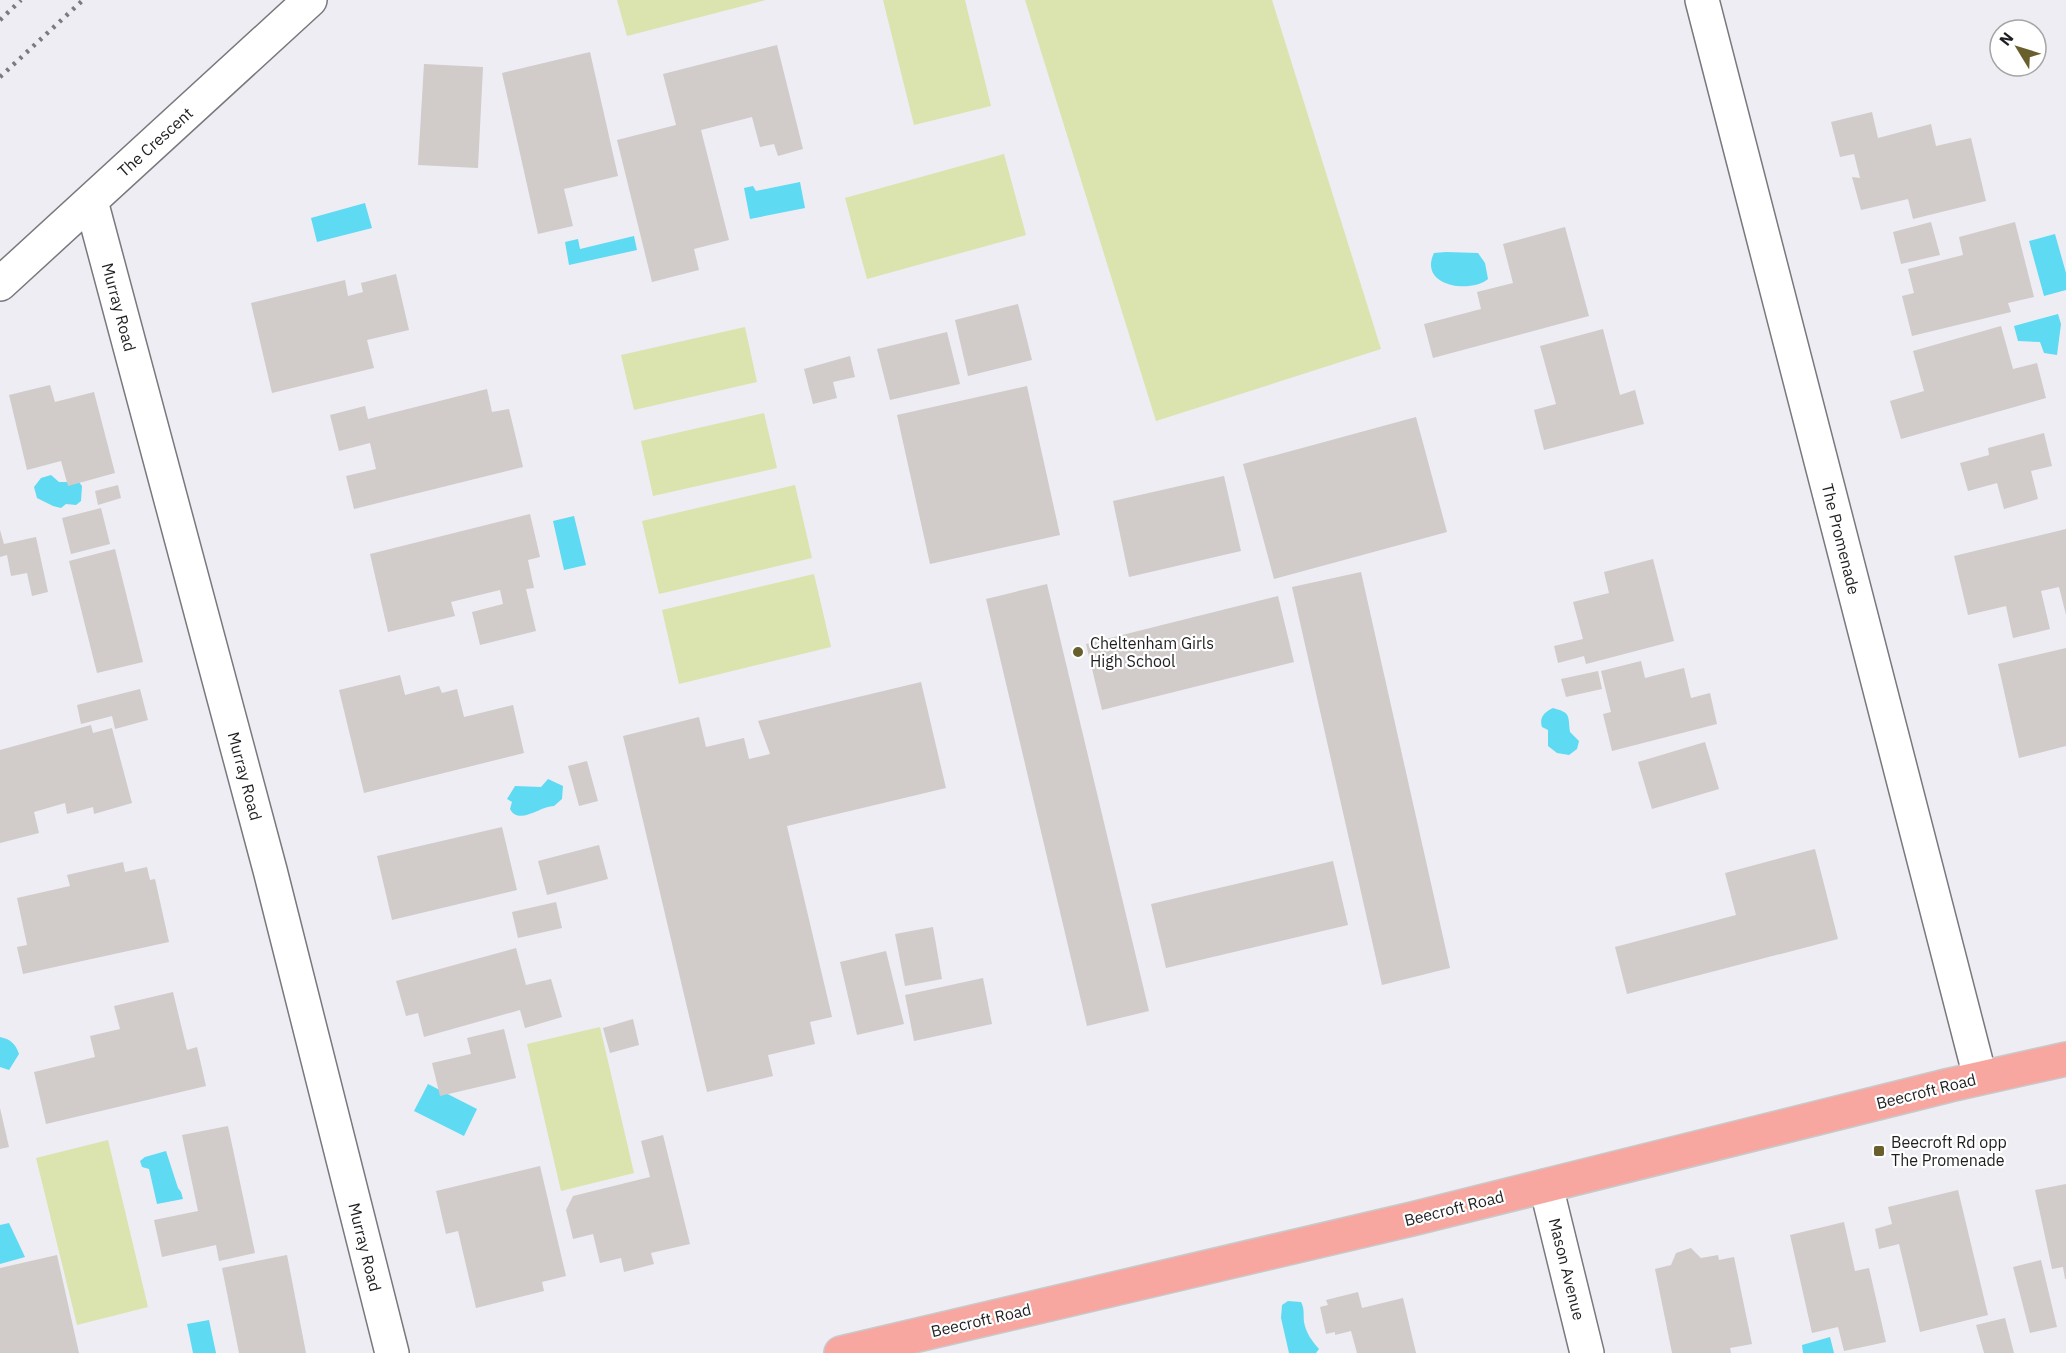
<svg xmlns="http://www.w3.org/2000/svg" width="2066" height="1353" font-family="'IBM Plex Sans',sans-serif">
	<rect width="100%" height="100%" fill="#eeedf3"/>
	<path fill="#dbe3ae" d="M 617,0 L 766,0 L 627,36 Z
		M 883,0 L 965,0 L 991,106 L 914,125 Z
		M 1025,0 L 1272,0 L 1381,349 L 1156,421 Z
		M 1004,154 L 1026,235 L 867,279 L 845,198 Z
		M 745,327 L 757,382 L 634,410 L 621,355 Z
		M 764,413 L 777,468 L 653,496 L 641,441 Z
		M 795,485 L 812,558 L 659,594 L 642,521 Z
		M 814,574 L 831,647 L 679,684 L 662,610 Z
		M 600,1027 L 634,1173 L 561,1191 L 527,1044 Z
		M 108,1140 L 148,1307 L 77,1325 L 36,1158 Z"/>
	<path fill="#5edaf3" d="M 800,182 L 805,208 L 750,219 L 744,188 L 753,186 L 756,191 Z
		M 365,203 L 372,228 L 317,242 L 311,218 Z
		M 2055,234 L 2066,273 L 2066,290 L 2044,296 L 2029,241 Z
		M 634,236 L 637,250 L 569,265 L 565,242 L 578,239 L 580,249 Z
		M 1446,252 L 1478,253 L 1485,263 L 1488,279 C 1470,294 1418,286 1434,253 Z
		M 2058,314 L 2061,324 L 2057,355 L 2044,353 L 2040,342 L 2018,341 L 2014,326 Z
		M 51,475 L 59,482 L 79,482 L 82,486 L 81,501 L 76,505 L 66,504 L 61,508 L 53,506 L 37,498 L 34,487 L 41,478 Z
		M 574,516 L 586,565 L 564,570 L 553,521 Z
		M 1553,708 C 1571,713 1568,715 1570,732 L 1579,741 L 1577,749 L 1569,755 L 1557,753 L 1548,746 L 1548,730 L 1542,727 C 1539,718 1544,712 1553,708 Z
		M 548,779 L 563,786 L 562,799 L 554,806 C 540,806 519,826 510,809 L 512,802 L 507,799 L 515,786 L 541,787 Z
		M 0,1037 C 10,1039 16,1044 19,1054 L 9,1070 L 0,1067 Z
		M 428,1084 L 477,1109 L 464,1136 L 414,1111 Z
		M 166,1151 L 178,1188 L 181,1192 L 183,1199 L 157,1204 L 149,1169 L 142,1167 L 140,1161 L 145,1157 Z
		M 9,1223 L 25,1257 L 0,1264 L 0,1225 Z
		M 1288,1301 L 1301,1302 C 1305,1309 1303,1315 1304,1322 C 1306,1333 1312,1341 1319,1349 L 1316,1353 L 1289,1353 L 1281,1318 L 1282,1305 Z
		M 209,1320 L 216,1353 L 193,1353 L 187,1324 Z
		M 1830,1337 L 1834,1353 L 1803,1353 L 1802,1345 Z"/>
	<path fill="#d1cbca" d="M 777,45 L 803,149 L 778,156 L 774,144 L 760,147 L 752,117 L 701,130 L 729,240 L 694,249 L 699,270 L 652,282 L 617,140 L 676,125 L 663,74 Z
		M 590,52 L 618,176 L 564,189 L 573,226 L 538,234 L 502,73 Z
		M 424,64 L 483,67 L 478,168 L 418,165 Z
		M 1872,112 L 1878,138 L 1931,124 L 1936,146 L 1971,138 L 1986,201 L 1913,219 L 1908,199 L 1861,210 L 1852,177 L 1860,178 L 1854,154 L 1840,157 L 1831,122 Z
		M 1931,222 L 1940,255 L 1901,264 L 1893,232 Z
		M 2015,222 L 2034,297 L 2008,303 L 2011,312 L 1912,336 L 1902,296 L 1914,293 L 1908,269 L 1963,255 L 1959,237 Z
		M 1565,227 L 1589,316 L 1433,358 L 1424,324 L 1481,309 L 1477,292 L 1513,283 L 1503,244 Z
		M 396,274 L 409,330 L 367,340 L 374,368 L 272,393 L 251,303 L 345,280 L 348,296 L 363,292 L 361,283 Z
		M 1018,304 L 1032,360 L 968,376 L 955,320 Z
		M 2001,326 L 2013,369 L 2037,363 L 2046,398 L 1901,439 L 1890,401 L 1924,391 L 1913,351 Z
		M 1603,329 L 1620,395 L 1635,390 L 1644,424 L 1544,450 L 1534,410 L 1556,404 L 1540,346 Z
		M 947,332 L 960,384 L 890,400 L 877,349 Z
		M 850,356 L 855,377 L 833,382 L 837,398 L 813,404 L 804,369 Z
		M 50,385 L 55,402 L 94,392 L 115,473 L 68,486 L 61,461 L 27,470 L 9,395 Z
		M 1027,386 L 1060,535 L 930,564 L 897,415 Z
		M 487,389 L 492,412 L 509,409 L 523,467 L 354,509 L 346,476 L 376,469 L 370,443 L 339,451 L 330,415 L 365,406 L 368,419 Z
		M 1416,417 L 1447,532 L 1274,579 L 1243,464 Z
		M 2044,433 L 2052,466 L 2031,471 L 2038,499 L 2004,509 L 1997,483 L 1968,491 L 1960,463 L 1989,455 L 1988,448 Z
		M 1224,476 L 1241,551 L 1129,577 L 1113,501 Z
		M 118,485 L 121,498 L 98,505 L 95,491 Z
		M 101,508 L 110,544 L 71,554 L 62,518 Z
		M 530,514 L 540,557 L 528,560 L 534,588 L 526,589 L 536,631 L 480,645 L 472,612 L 503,604 L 500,590 L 451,602 L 455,616 L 388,632 L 370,554 Z
		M 2066,529 L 2066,615 L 2059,587 L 2041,591 L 2050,629 L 2013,638 L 2006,606 L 1968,615 L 1954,556 Z
		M 0,530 L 4,544 L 36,537 L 48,592 L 32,596 L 27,573 L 11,576 L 7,555 L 0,557 Z
		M 115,549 L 143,662 L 97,673 L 69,561 Z
		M 1653,559 L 1674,641 L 1586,664 L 1584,656 L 1558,663 L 1554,646 L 1583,639 L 1573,602 L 1609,593 L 1604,572 Z
		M 1361,572 L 1450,968 L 1382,985 L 1292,587 Z
		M 1047,584 L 1149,1011 L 1087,1026 L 986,599 Z
		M 1278,596 L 1294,662 L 1102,710 L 1086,644 Z
		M 2066,648 L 2066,746 L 2019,758 L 1998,664 Z
		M 1641,661 L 1645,678 L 1684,668 L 1691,698 L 1710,693 L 1717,724 L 1612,751 L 1603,714 L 1611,712 L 1601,671 Z
		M 1598,671 L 1602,689 L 1566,697 L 1561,679 Z
		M 400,675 L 405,695 L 439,686 L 442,693 L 457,689 L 464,717 L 513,705 L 524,753 L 364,793 L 339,690 Z
		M 921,682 L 946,788 L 787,826 L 832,1017 L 810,1022 L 815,1044 L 768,1055 L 773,1076 L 707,1092 L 623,736 L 699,717 L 706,747 L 744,738 L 749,759 L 770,754 L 758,721 Z
		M 140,689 L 148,720 L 115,729 L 112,716 L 81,724 L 77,705 Z
		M 91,725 L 93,733 L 112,728 L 132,803 L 94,814 L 93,807 L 67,814 L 65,803 L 34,812 L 39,833 L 0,843 L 0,750 Z
		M 1705,742 L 1719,789 L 1652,809 L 1638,762 Z
		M 587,761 L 598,801 L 579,806 L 568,766 Z
		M 502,827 L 517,890 L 392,920 L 377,856 Z
		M 599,845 L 608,879 L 547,895 L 538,861 Z
		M 1815,849 L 1838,939 L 1627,994 L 1615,947 L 1736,915 L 1725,873 Z
		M 1333,861 L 1348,925 L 1166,968 L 1151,904 Z
		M 123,862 L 125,872 L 147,867 L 150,880 L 155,879 L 169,942 L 23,974 L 17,947 L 27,945 L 17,898 L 70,886 L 67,875 Z
		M 556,902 L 562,928 L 518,938 L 512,912 Z
		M 933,927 L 942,979 L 905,986 L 895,934 Z
		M 516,948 L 526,985 L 551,979 L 562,1017 L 525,1028 L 520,1010 L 424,1037 L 418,1013 L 406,1016 L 396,981 Z
		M 886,951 L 904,1024 L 857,1035 L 840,962 Z
		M 983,978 L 992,1024 L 914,1041 L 905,995 Z
		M 173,992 L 187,1050 L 197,1047 L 206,1086 L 46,1124 L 34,1072 L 95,1057 L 90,1036 L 120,1029 L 114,1006 Z
		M 633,1019 L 639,1045 L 610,1053 L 603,1028 Z
		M 504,1029 L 516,1078 L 440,1096 L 432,1063 L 471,1054 L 467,1038 Z
		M 0,1108 L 9,1147 L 0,1149 Z
		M 228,1126 L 255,1253 L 219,1261 L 216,1245 L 162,1257 L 154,1220 L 198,1211 L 182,1135 Z
		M 663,1135 L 690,1244 L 651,1253 L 654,1264 L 624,1272 L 621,1258 L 600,1263 L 593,1234 L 573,1239 L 566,1210 L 573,1196 L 650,1177 L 641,1141 Z
		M 540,1166 L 566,1276 L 542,1282 L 544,1291 L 476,1308 L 458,1231 L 446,1234 L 436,1191 Z
		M 2066,1184 L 2066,1279 L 2065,1279 L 2063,1267 L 2052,1269 L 2035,1190 Z
		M 1958,1190 L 1988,1315 L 1920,1332 L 1899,1244 L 1879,1249 L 1875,1229 L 1892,1224 L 1888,1207 Z
		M 1844,1222 L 1855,1271 L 1869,1268 L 1886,1342 L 1844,1351 L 1838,1327 L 1812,1333 L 1790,1235 Z
		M 1691,1248 L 1701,1258 L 1718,1255 L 1719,1260 L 1734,1257 L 1752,1344 L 1730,1348 L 1731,1353 L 1672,1353 L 1655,1269 L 1671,1265 L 1676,1253 Z
		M 57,1255 L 79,1353 L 0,1353 L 0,1268 Z
		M 287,1255 L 306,1353 L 239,1353 L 222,1268 Z
		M 2041,1260 L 2057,1327 L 2030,1333 L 2013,1267 Z
		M 1358,1292 L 1362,1308 L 1403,1298 L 1416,1353 L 1357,1353 L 1351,1331 L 1335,1335 L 1335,1332 L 1326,1334 L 1320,1307 L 1328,1305 L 1326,1300 Z
		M 2005,1318 L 2014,1353 L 1984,1353 L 1976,1325 Z"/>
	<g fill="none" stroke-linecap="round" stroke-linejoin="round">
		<defs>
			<path id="minor" d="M 1702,0 L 1980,1077
				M 91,201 L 270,870 L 392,1353
				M 0,284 L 310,0
				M 1546,1186 L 1587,1353"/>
			<path id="major" d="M 841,1353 L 1412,1219 L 1950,1085 L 2066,1059"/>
		</defs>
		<use href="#minor" stroke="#78787d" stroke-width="36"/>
		<use href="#major" stroke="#c9c9ca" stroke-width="36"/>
		<use href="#minor" stroke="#fff" stroke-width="33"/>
		<use href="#major" stroke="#f8a6a0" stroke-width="33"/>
		<path stroke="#7b7b7f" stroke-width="4.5" stroke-dasharray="3 6" stroke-linecap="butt" d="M 0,20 L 21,0
			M 0,77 L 83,0"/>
	</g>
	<g fill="#695f2c" stroke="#fff" stroke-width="2">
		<circle cx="1078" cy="652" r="6"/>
		<rect x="1873" y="1145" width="12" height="12" rx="3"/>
	</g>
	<g text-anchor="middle" stroke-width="4.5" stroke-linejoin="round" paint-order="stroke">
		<g font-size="16" fill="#1f1f21" stroke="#fff">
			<text transform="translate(155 142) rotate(-42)" y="6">The Crescent</text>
			<text transform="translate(119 307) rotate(75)" y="6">Murray Road</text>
			<text transform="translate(1841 539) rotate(76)" y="6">The Promenade</text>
			<text transform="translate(245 776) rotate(75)" y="6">Murray Road</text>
			<text transform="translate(1926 1091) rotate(-14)" y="6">Beecroft Road</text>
			<text transform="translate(1454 1208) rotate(-14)" y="6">Beecroft Road</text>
			<text transform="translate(365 1247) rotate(76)" y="6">Murray Road</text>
			<text transform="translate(1567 1269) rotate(76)" y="6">Mason Avenue</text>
			<text transform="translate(981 1320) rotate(-13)" y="6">Beecroft Road</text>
		</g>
		<g font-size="16" fill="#1f1f21" stroke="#fff" text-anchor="start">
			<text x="1090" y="649">Cheltenham Girls<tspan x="1090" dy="18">High School</tspan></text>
			<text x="1891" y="1148">Beecroft Rd opp<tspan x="1891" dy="18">The Promenade</tspan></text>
		</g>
	</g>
	<g transform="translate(2018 48) rotate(308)"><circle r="28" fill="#ffffff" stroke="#a5a5a6" stroke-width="1.5"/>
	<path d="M0-4.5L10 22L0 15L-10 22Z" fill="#695f2c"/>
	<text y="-9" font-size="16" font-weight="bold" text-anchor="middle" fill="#1f1f21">N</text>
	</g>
</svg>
